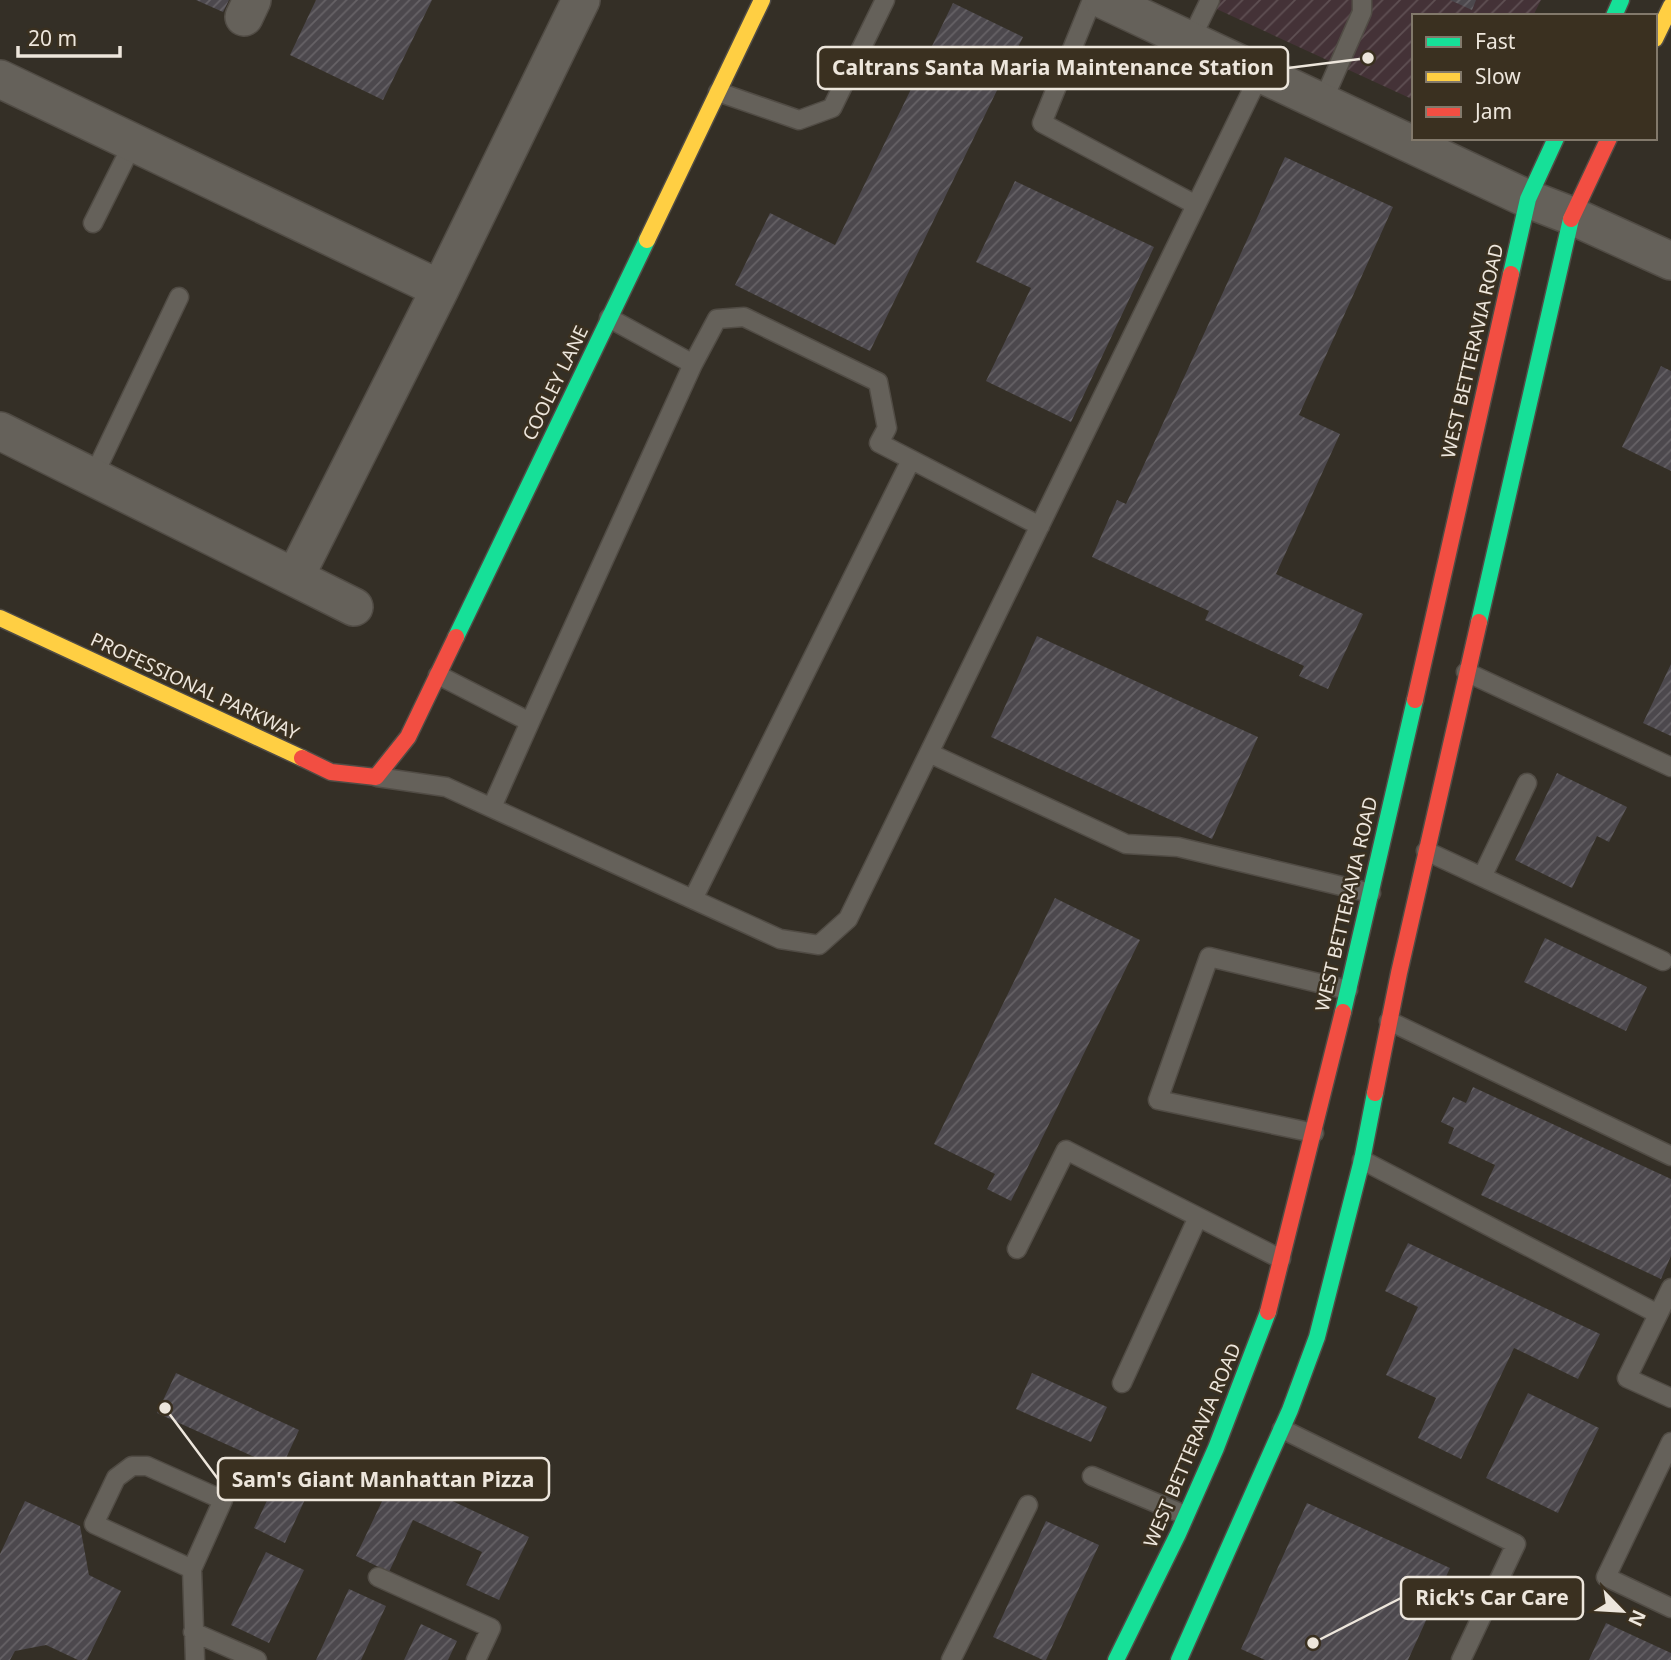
<svg xmlns="http://www.w3.org/2000/svg" width="1671" height="1660" font-family="'Noto Sans',sans-serif">
	<defs>
		<pattern id="industrial-furrows" width="10" height="10" patternUnits="userSpaceOnUse" patternTransform="scale(1.75)"><rect width="10" height="10" fill="#443237"/><path d="M-1 1l2-2M0 10L10 0M9 11l2-2" fill="none" stroke="#5f5053"/></pattern>
		<pattern id="building-hatch" width="6" height="6" patternUnits="userSpaceOnUse" patternTransform="scale(1.75)"><rect width="6" height="6" fill="#4c484d"/><path d="M-1 1l2-2M0 6l6-6M5 7l2-2" fill="none" stroke="#666266"/></pattern>
	</defs>
	<rect width="100%" height="100%" fill="#342f26"/>
	<path fill="url(#industrial-furrows)" d="M 1197,0 L 1541,0 L 1533,16 L 1414,16 L 1414,100 Z"/>
	<path fill="url(#building-hatch)" d="M 196,0 L 229,0 L 223,12 Z
		M 316,0 L 432,0 L 383,100 L 290,55 Z
		M 1450,0 L 1476,0 L 1472,10 Z
		M 953,3 L 1023,37 L 870,351 L 735,285 L 770,213 L 835,245 Z
		M 1285,157 L 1393,207 L 1299,415 L 1340,434 L 1276,574 L 1363,614 L 1328,689 L 1299,676 L 1304,666 L 1205,620 L 1209,611 L 1092,557 L 1117,500 L 1126,504 Z
		M 1015,181 L 1154,247 L 1071,422 L 986,381 L 1031,288 L 976,262 Z
		M 1661,366 L 1671,371 L 1671,471 L 1622,447 Z
		M 1037,636 L 1258,737 L 1212,839 L 991,737 Z
		M 1671,664 L 1671,736 L 1643,723 Z
		M 1557,773 L 1627,807 L 1609,842 L 1597,836 L 1572,888 L 1515,860 Z
		M 1055,898 L 1140,940 L 1011,1201 L 987,1189 L 995,1174 L 934,1144 Z
		M 1545,938 L 1647,987 L 1626,1031 L 1524,982 Z
		M 1473,1087 L 1671,1179 L 1671,1256 L 1661,1279 L 1481,1195 L 1495,1165 L 1448,1143 L 1454,1128 L 1441,1122 L 1453,1097 L 1466,1103 Z
		M 1408,1243 L 1600,1334 L 1578,1379 L 1514,1348 L 1461,1459 L 1418,1438 L 1436,1398 L 1386,1375 L 1418,1307 L 1385,1291 Z
		M 176,1373 L 299,1430 L 281,1469 L 157,1413 Z
		M 1032,1373 L 1107,1407 L 1091,1442 L 1016,1409 Z
		M 1528,1393 L 1599,1428 L 1558,1513 L 1486,1478 Z
		M 282,1469 L 313,1482 L 285,1543 L 254,1528 Z
		M 395,1474 L 529,1537 L 499,1600 L 466,1585 L 482,1552 L 413,1520 L 389,1572 L 356,1556 Z
		M 25,1501 L 80,1526 L 89,1575 L 121,1591 L 87,1660 L 78,1660 L 46,1645 L 15,1651 L 10,1660 L 0,1660 L 0,1554 Z
		M 1307,1503 L 1450,1568 L 1408,1660 L 1265,1660 L 1241,1649 Z
		M 1046,1521 L 1099,1545 L 1046,1660 L 1043,1660 L 993,1637 Z
		M 266,1552 L 304,1570 L 269,1643 L 231,1625 Z
		M 349,1589 L 386,1606 L 361,1660 L 316,1660 Z
		M 1606,1623 L 1671,1653 L 1671,1660 L 1589,1660 Z
		M 421,1624 L 457,1641 L 448,1660 L 404,1660 Z"/>
	<g fill="none" stroke-linecap="round" stroke-linejoin="round">
		<defs>
			<path id="lane" d="M 1092,0 L 1042,123 L 1196,205
				M 1190,41 L 1210,0
				M 718,92 L 799,120 L 832,108 L 885,0
				M 1322,103 L 1362,12 L 1362,0
				M 93,223 L 133,143
				M 609,318 L 693,364 L 717,319 L 744,317 L 878,382 L 887,428 L 879,443 L 1040,526
				M 93,477 L 179,297
				M 1466,672 L 1671,767
				M 438,675 L 530,722 L 492,807
				M 530,722 L 693,364
				M 929,753 L 1126,844 L 1178,847 L 1371,893
				M 377,777 L 446,787 L 780,939 L 819,945 L 848,919 L 1260,74
				M 1426,851 L 1663,961
				M 1482,877 L 1527,783
				M 693,899 L 911,460
				M 1389,1021 L 1671,1156
				M 1314,1133 L 1158,1100 L 1209,957 L 1348,990
				M 1362,1160 L 1658,1314
				M 1017,1249 L 1066,1150 L 1281,1259
				M 1671,1288 L 1627,1378 L 1671,1398
				M 1122,1383 L 1198,1217
				M 1282,1429 L 1516,1544 L 1461,1660
				M 1671,1442 L 1606,1577 L 1671,1608
				M 1092,1476 L 1185,1515
				M 192,1569 L 94,1524 L 116,1478 L 132,1466 L 147,1466 L 223,1500 L 192,1569 L 195,1660
				M 378,1577 L 491,1628 L 476,1660
				M 193,1632 L 257,1660
				M 951,1660 L 1028,1505"/>
			<path id="street" d="M 1104,0 L 1528,199 L 1572,216 L 1671,261
				M 244,17 L 252,0
				M 0,79 L 440,289
				M 0,431 L 354,607
				M 295,577 L 440,289 L 581,0"/>
			<path id="fast" d="M 1614,16 L 1621,0
				M 1511,274 L 1528,199 L 1556,138
				M 1479,622 L 1571,219
				M 456,637 L 647,240
				M 1343,1012 L 1415,700
				M 1116,1660 L 1178,1534 L 1216,1448 L 1268,1312
				M 1179,1660 L 1290,1410 L 1317,1337 L 1362,1160 L 1375,1093"/>
			<path id="slow" d="M 1655,39 L 1671,6
				M 647,240 L 762,0
				M 0,618 L 302,758"/>
			<path id="jam" d="M 1571,219 L 1609,138
				M 1415,700 L 1511,274
				M 302,758 L 331,772 L 376,777 L 408,737 L 456,637
				M 1375,1093 L 1399,973 L 1479,622
				M 1268,1312 L 1343,1012"/>
		</defs>
		<use href="#lane" stroke="#514c45" stroke-width="21"/>
		<use href="#street" stroke="#514c45" stroke-width="40"/>
		<use href="#fast" stroke="#514c45" stroke-width="19"/>
		<use href="#slow" stroke="#514c45" stroke-width="19"/>
		<use href="#jam" stroke="#514c45" stroke-width="19"/>
		<use href="#lane" stroke="#65615a" stroke-width="18"/>
		<use href="#street" stroke="#65615a" stroke-width="37"/>
		<use href="#fast" stroke="#16e098" stroke-width="16"/>
		<use href="#slow" stroke="#ffcf43" stroke-width="16"/>
		<use href="#jam" stroke="#f24e42" stroke-width="16"/>
	</g>
	<g text-anchor="middle" stroke-width="5" stroke-linejoin="round" paint-order="stroke">
		<g font-size="19" fill="#ede6dc" stroke="#3a3020">
			<text transform="translate(1472 351) rotate(-77)" y="7">WEST BETTERAVIA ROAD</text>
			<text transform="translate(555 383) rotate(-64)" y="7">COOLEY LANE</text>
			<text transform="translate(195 686) rotate(25)" y="7">PROFESSIONAL PARKWAY</text>
			<text transform="translate(1346 904) rotate(-77)" y="7">WEST BETTERAVIA ROAD</text>
			<text transform="translate(1192 1445) rotate(-67)" y="7">WEST BETTERAVIA ROAD</text>
		</g>
	</g>
	<path fill="none" stroke="#ede6dc" stroke-width="2.5" d="M1368 58L1288 68M165 1408L218 1479M1313 1643L1401 1598"/>
	<g fill="#ede6dc" stroke="#3a3020" stroke-width="2.5">
		<circle cx="1368" cy="58" r="7"/>
		<circle cx="165" cy="1408" r="7"/>
		<circle cx="1313" cy="1643" r="7"/>
	</g>
	<g fill="#3a3020" stroke="#ede6dc" stroke-width="2.5">
		<rect x="818" y="47" width="470" height="42" rx="7"/>
		<rect x="218" y="1458" width="331" height="42" rx="7"/>
		<rect x="1401" y="1577" width="182" height="42" rx="7"/>
	</g>
	<g font-size="21" text-anchor="middle" font-weight="bold" fill="#ede6dc">
		<text x="1053" y="75">Caltrans Santa Maria Maintenance Station</text>
		<text x="383" y="1487">Sam's Giant Manhattan Pizza</text>
		<text x="1492" y="1605">Rick's Car Care</text>
	</g>
	<rect x="1412" y="14" width="245" height="126" fill="#3a3020" stroke="#82796b" stroke-width="2"/>
	<rect x="1426" y="37" width="35" height="10" fill="#16e098" stroke="#82796b" stroke-width="2"/>
	<text x="1475" y="49" font-size="21" fill="#ede6dc">Fast</text>
	<rect x="1426" y="72" width="35" height="10" fill="#ffcf43" stroke="#82796b" stroke-width="2"/>
	<text x="1475" y="84" font-size="21" fill="#ede6dc">Slow</text>
	<rect x="1426" y="107" width="35" height="10" fill="#f24e42" stroke="#82796b" stroke-width="2"/>
	<text x="1475" y="119" font-size="21" fill="#ede6dc">Jam</text>
	<g transform="translate(1622 1611) rotate(115)" stroke="#3a3020" stroke-width="5" paint-order="stroke">
	<path d="M0-5L12 26L0 18L-12 26Z" fill="#ede6dc"/>
	<text y="-10" font-size="19" font-weight="bold" text-anchor="middle" fill="#ede6dc">N</text>
	</g>
	<path d="M18 46v10h102v-10" fill="none" stroke="#ede6dc" stroke-width="3.5"/>
	<text x="28" y="46" font-size="21" fill="#ede6dc" stroke="#3a3020" stroke-width="5" paint-order="stroke">20 m</text>
</svg>
